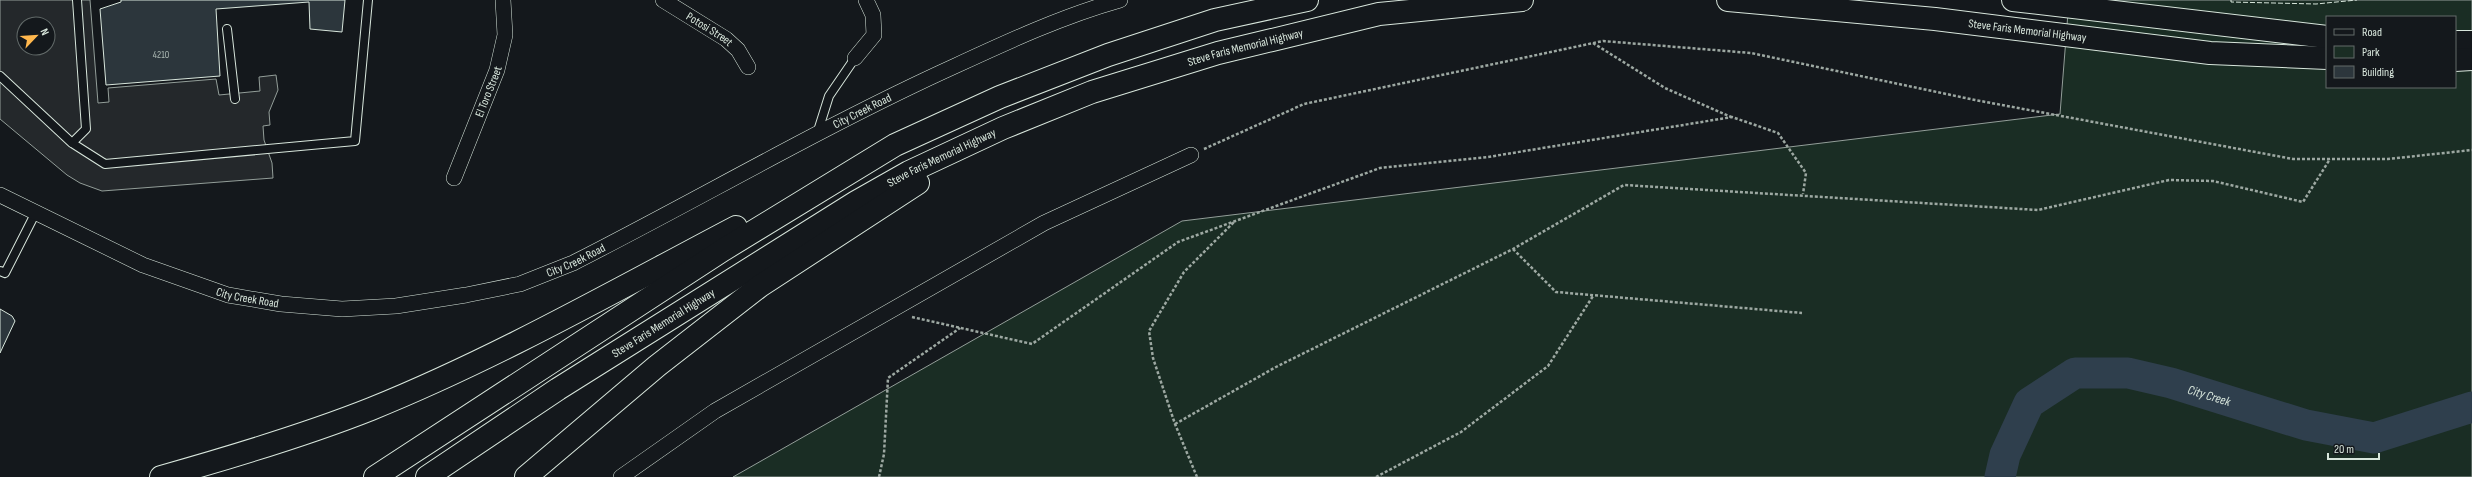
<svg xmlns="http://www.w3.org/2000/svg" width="2472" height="477" font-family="'Sofia Sans Condensed',sans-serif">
	<rect width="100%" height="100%" fill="#14181c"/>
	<path fill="#1a2d24" stroke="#939e99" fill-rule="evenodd" d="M 2069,0 L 2472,0 L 2472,477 L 733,477 L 1182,221 L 2060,114 ZM 2327,17 L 2455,17 L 2455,87 L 2327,87 Z"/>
	<path fill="#24282b" stroke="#939e99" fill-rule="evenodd" d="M 0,0 L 90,0 L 98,103 L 109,102 L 108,88 L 216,79 L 219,95 L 260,91 L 259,77 L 276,75 L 278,90 L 269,112 L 270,125 L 263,126 L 264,140 L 272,163 L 273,178 L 102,191 L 80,183 L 67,175 L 0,119 ZM 24,24 L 48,24 L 48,48 L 24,48 Z"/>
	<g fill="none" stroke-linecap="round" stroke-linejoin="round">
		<path stroke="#2f3f4d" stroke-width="31" id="s1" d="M 2000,477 L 2005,455 L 2029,403 L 2075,373 L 2128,373 L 2171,383 L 2306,425 L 2374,438 L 2472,407"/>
	</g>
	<path fill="#2c363c" stroke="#d8e6dc" d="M 121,0 L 345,0 L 342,32 L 310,29 L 309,2 L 216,9 L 220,76 L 106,85 L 100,9 L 121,2 Z
		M 0,309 L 12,316 L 15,321 L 0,353 Z"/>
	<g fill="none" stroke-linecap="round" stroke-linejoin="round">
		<defs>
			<path id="service" d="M 227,29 L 235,99
				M 0,76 L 72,143 L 86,129 L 77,0
				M 817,134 L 829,96 L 855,58
				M 72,143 L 105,164 L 355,141 L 368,0
				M 0,271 L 5,273 L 36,212"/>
			<g id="minor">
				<path id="s2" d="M 663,0 L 726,39 L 738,50 L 748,67"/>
				<path d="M 855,58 L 874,35 L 873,15 L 866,0"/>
				<path id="s3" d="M 454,178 L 497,70 L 505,35 L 503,0"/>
				<path id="s4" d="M 0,195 L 143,265 L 228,295 L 281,304 L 342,309 L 396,306 L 466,295 L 520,284 L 573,263 C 701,198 825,125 955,66 C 1009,41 1063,16 1120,0"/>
				<path d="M 621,477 L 715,411 L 1044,223 L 1191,155"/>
			</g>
			<g id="motorway">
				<path id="s5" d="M 1728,0 L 1935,19 L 2210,53 L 2327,58"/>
				<path d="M 2013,0 L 2327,37"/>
				<path d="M 2455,42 L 2472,42"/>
				<path d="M 2455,60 L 2472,59"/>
				<path d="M 161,477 C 232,457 303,436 371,409 C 497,358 616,290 736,227"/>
				<path d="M 375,477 L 723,250 L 895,145 L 1000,97 L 1108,55 L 1215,20 L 1307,0"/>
				<path id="s6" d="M 427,477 L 558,389 L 856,202 L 909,172 L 1003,128 L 1092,92 L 1218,53 L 1272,40 L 1379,14 L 1522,0"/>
				<path d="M 526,477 L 657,366 L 760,286 L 918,183"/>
			</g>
		</defs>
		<use href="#service" stroke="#d8e6dc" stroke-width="10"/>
		<use href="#minor" stroke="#d8e6dc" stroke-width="16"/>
		<use href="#motorway" stroke="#d8e6dc" stroke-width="24"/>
		<path stroke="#9da8a2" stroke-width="2.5" stroke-dasharray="3 2" stroke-linecap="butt" d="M 1593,43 L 1665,88 L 1731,117
			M 1204,149 L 1304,104 L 1603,41 L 1751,53 L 1975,100 L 2293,159 L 2388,159 L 2472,150
			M 1513,249 L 1556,292 L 1802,313
			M 912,317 L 1032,344 L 1178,242 L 1380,168 L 1488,157 L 1732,117 L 1778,133 L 1806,173 L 1803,194
			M 1175,424 L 1276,367 L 1513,249 L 1624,185 L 2038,210 L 2169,180 L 2213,181 L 2303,202 L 2330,159
			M 879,477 L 884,454 L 888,378 L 960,328
			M 1197,477 L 1175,424 L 1153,358 L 1149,331 L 1184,272 L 1234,222
			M 1376,477 L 1461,432 L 1548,366 L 1593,296"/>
		<use href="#service" stroke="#14181c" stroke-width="8"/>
		<use href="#minor" stroke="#14181c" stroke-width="15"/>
		<use href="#motorway" stroke="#14181c" stroke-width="22"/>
		<path stroke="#d8e6dc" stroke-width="1" stroke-dasharray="5 2" stroke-linecap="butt" d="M 2231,0 L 2231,2 L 2316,4 L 2357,0"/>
	</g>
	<g text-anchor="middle" stroke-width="3" stroke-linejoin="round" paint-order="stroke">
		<g font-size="10" fill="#adbab4">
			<text x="161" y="58">4210</text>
		</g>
		<g font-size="12" fill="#d8e6dc" stroke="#14181c">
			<text dy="4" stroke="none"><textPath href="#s2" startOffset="55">Potosi Street</textPath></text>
			<text dy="4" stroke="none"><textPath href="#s5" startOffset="301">Steve Faris Memorial Highway</textPath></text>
			<text dy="4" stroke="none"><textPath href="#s6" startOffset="930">Steve Faris Memorial Highway</textPath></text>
			<text dy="4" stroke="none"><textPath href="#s3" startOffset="93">El Toro Street</textPath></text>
			<text dy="4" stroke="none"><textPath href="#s4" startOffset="928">City Creek Road</textPath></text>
			<text dy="4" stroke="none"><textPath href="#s6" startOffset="606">Steve Faris Memorial Highway</textPath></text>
			<text dy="4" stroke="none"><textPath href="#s4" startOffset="605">City Creek Road</textPath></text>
			<text dy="4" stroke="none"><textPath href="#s4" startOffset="269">City Creek Road</textPath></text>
			<text dy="4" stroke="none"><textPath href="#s6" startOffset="282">Steve Faris Memorial Highway</textPath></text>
		</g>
		<g font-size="13" font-style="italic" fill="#d8e6dc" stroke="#14181c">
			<text dy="5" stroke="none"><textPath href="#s1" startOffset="272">City Creek</textPath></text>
		</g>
	</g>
	<rect x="2326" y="16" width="130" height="72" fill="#14181c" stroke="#626a69"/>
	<rect x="2334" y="29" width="20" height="6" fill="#14181c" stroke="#626a69"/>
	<text x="2362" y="36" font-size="12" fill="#d8e6dc">Road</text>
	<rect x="2334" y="46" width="20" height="12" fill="#1a2d24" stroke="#626a69"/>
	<text x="2362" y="56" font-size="12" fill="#d8e6dc">Park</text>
	<rect x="2334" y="66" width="20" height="12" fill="#2c363c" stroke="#626a69"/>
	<text x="2362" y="76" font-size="12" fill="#d8e6dc">Building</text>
	<g transform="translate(36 36) rotate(65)"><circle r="19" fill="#14181c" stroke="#626a69"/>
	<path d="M0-3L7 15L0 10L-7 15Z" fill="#ffb74d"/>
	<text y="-6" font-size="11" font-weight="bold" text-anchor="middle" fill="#d8e6dc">N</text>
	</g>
	<path d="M2328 453v6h51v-6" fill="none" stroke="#d8e6dc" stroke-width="2"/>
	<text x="2334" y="453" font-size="12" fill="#d8e6dc" stroke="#14181c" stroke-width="3" paint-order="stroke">20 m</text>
</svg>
